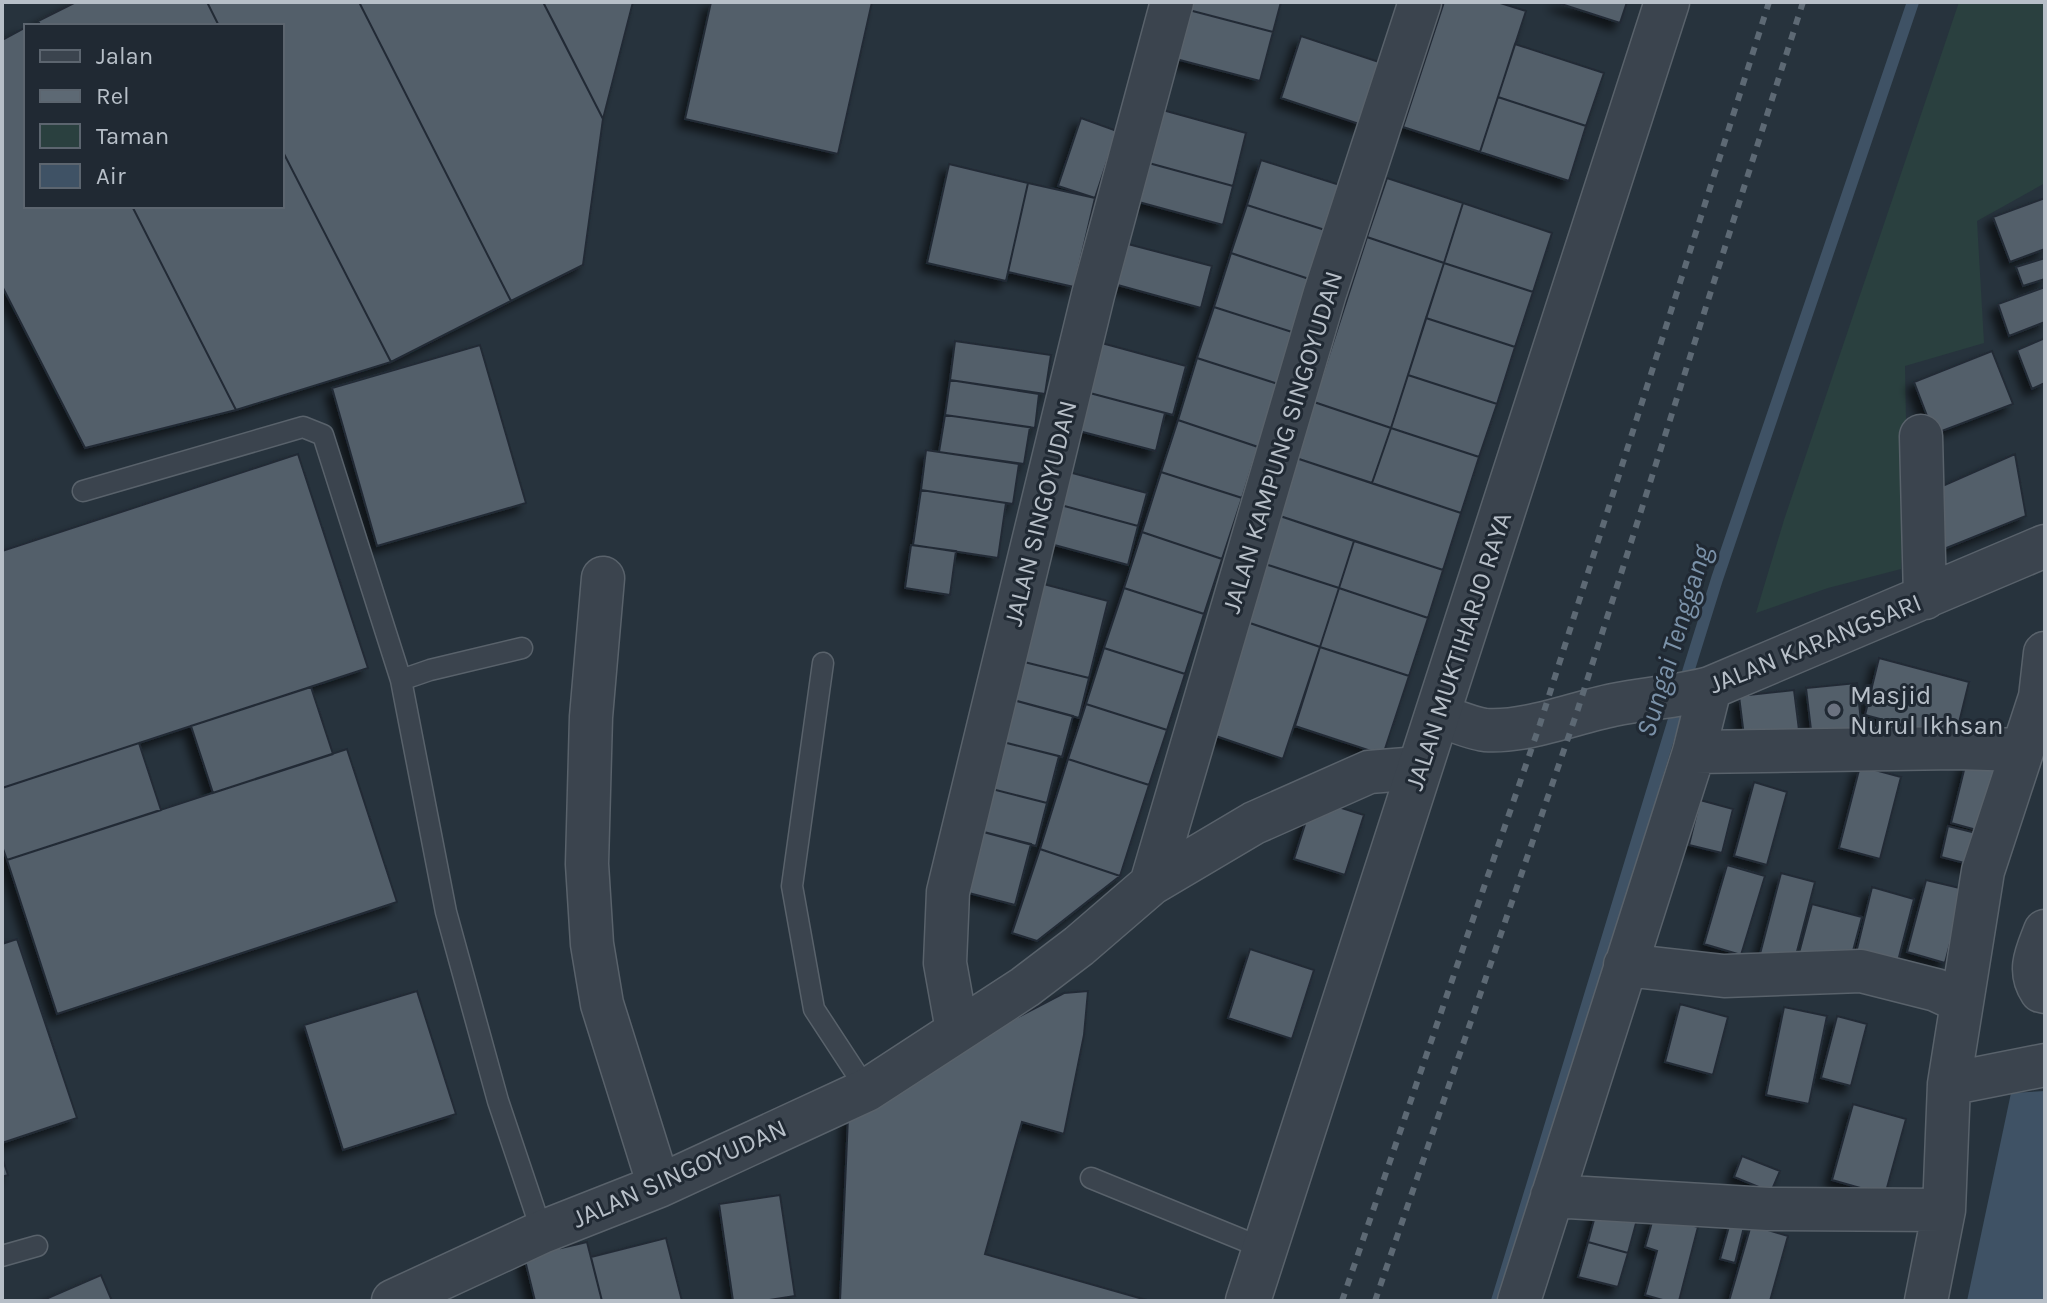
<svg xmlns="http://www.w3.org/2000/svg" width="2047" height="1303" font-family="Karla,sans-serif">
	<defs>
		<filter id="shadow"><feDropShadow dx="-7" dy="7" stdDeviation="4" flood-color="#0009"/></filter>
	</defs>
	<rect width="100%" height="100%" fill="#27333d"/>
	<path fill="#2a403f" d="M 1959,2 L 2045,2 L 2045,183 L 1977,221 L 1984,343 L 1905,366 L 1906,421 L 1901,569 L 1828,588 L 1756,613 L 1784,520 Z"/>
	<path fill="#3f5265" d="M 2045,1091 L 2045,1301 L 1967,1301 L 2011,1093 Z"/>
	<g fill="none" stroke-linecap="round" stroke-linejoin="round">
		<path stroke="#3f5265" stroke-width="12" d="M 1684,685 L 1717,579 L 1913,2
			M 1497,1301 L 1679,703"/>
	</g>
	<path fill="#535e6b" stroke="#222b35" stroke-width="2" filter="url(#shadow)" d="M 76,2 L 207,2 L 219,26 L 41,26 L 38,21 Z
		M 207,2 L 359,2 L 511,301 L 391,362 L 282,150 L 282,26 L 219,26 Z
		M 359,2 L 543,2 L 603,119 L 583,265 L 511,301 Z
		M 543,2 L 633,2 L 603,119 L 555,25 Z
		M 711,2 L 872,2 L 838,154 L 685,119 Z
		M 1187,2 L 1281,2 L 1273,32 L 1185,9 Z
		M 1444,2 L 1497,2 L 1526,11 L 1480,152 L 1403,127 Z
		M 1555,2 L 1627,2 L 1620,23 Z
		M 1185,9 L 1273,32 L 1260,81 L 1172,58 Z
		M 26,27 L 26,206 L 132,206 L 236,410 L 85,448 L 2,286 L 2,40 Z
		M 1301,36 L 1382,63 L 1362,125 L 1281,98 Z
		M 1515,44 L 1604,73 L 1586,126 L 1498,97 Z
		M 1498,97 L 1586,126 L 1569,181 L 1480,152 Z
		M 1159,109 L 1246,133 L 1233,186 L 1145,162 Z
		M 1081,118 L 1117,131 L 1095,198 L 1058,186 Z
		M 282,150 L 391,362 L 236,410 L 132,206 L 282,206 Z
		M 1261,160 L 1343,186 L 1328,231 L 1247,205 Z
		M 1145,162 L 1233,186 L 1223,225 L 1135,201 Z
		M 949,164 L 1028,183 L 1006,281 L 927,263 Z
		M 1387,178 L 1463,203 L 1444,263 L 1367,237 Z
		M 1028,183 L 1095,198 L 1074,287 L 1008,272 Z
		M 2045,198 L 2045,249 L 2010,262 L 1993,217 Z
		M 1463,203 L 1552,233 L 1533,292 L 1444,263 Z
		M 1247,205 L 1328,231 L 1312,280 L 1231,253 Z
		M 1367,237 L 1444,263 L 1391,428 L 1314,402 Z
		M 1124,243 L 1212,266 L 1201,308 L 1114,284 Z
		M 1231,253 L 1312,280 L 1295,333 L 1214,307 Z
		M 2045,258 L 2045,279 L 2023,286 L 2016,267 Z
		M 1444,263 L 1533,292 L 1515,347 L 1426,318 Z
		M 2045,287 L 2045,322 L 2009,336 L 1998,304 Z
		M 1214,307 L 1295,333 L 1278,384 L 1197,358 Z
		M 1426,318 L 1515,347 L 1497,404 L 1408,375 Z
		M 2045,338 L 2045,383 L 2032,389 L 2017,350 Z
		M 955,341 L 1051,355 L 1045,394 L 950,380 Z
		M 1098,342 L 1186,366 L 1173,415 L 1086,392 Z
		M 480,345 L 526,503 L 377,546 L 332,388 Z
		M 1992,351 L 2013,404 L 1934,434 L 1914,382 Z
		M 1197,358 L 1278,384 L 1258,447 L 1178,420 Z
		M 1408,375 L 1497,404 L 1479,457 L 1391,428 Z
		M 950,380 L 1039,394 L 1035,428 L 945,415 Z
		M 1086,392 L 1165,413 L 1156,451 L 1075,430 Z
		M 1314,402 L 1391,428 L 1372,483 L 1296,458 Z
		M 945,415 L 1030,427 L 1024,464 L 939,452 Z
		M 1178,420 L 1258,447 L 1242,498 L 1161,472 Z
		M 1391,428 L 1479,457 L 1461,513 L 1372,483 Z
		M 926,450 L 1019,464 L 1013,504 L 921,490 Z
		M 298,454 L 368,668 L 2,788 L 2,551 Z
		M 2015,454 L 2026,516 L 1939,551 L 1931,491 Z
		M 1296,458 L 1461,513 L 1443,570 L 1277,515 Z
		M 1065,471 L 1147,493 L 1138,526 L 1057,504 Z
		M 1161,472 L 1242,498 L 1222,559 L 1142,532 Z
		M 921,490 L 1006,503 L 998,558 L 913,545 Z
		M 1057,504 L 1138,526 L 1128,565 L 1047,543 Z
		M 1277,515 L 1354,541 L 1339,588 L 1262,563 Z
		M 1142,532 L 1222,559 L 1204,614 L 1124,588 Z
		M 1354,541 L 1443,570 L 1428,618 L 1339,588 Z
		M 911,545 L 956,551 L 950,595 L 905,588 Z
		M 1262,563 L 1339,588 L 1320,647 L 1244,621 Z
		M 1036,582 L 1108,601 L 1089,678 L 1016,660 Z
		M 1124,588 L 1204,614 L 1185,674 L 1104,648 Z
		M 1339,588 L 1428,618 L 1409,676 L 1320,647 Z
		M 1244,621 L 1320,647 L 1283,759 L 1207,733 Z
		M 1320,647 L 1409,676 L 1383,755 L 1295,726 Z
		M 1104,648 L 1185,674 L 1167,730 L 1086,704 Z
		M 1879,658 L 1969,682 L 1955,739 L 1865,715 Z
		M 1016,660 L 1089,678 L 1079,718 L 1006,698 Z
		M 1857,683 L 1862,732 L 1812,738 L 1806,688 Z
		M 311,687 L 333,754 L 213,793 L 191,726 Z
		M 1794,690 L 1800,738 L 1745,744 L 1739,696 Z
		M 1006,698 L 1073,716 L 1062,757 L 995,740 Z
		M 1086,704 L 1167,730 L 1149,785 L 1068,759 Z
		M 995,740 L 1059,756 L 1047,803 L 984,787 Z
		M 139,743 L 161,810 L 7,860 L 2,846 L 2,788 Z
		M 347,749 L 397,902 L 57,1014 L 7,860 Z
		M 1068,759 L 1149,785 L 1120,876 L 1040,849 Z
		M 1966,762 L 2000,770 L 1984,832 L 1951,823 Z
		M 1860,766 L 1901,777 L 1880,859 L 1839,848 Z
		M 1754,782 L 1787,792 L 1767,865 L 1734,856 Z
		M 984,787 L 1047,803 L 1036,846 L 972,829 Z
		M 1313,799 L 1364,815 L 1345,875 L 1294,859 Z
		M 1700,800 L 1733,809 L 1722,853 L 1689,845 Z
		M 1948,826 L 1984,835 L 1976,866 L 1941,857 Z
		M 972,829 L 1031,844 L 1015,905 L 957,890 Z
		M 1040,849 L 1120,876 L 1037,941 L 1012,933 Z
		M 1727,865 L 1765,876 L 1741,955 L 1704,944 Z
		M 1781,873 L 1815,882 L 1794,963 L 1760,954 Z
		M 1926,880 L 1964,889 L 1945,963 L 1907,952 Z
		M 1872,887 L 1914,899 L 1897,965 L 1856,953 Z
		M 1812,904 L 1862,917 L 1849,966 L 1799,953 Z
		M 17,939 L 77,1118 L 2,1143 L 2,944 Z
		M 1250,949 L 1314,970 L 1292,1039 L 1228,1018 Z
		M 417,991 L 456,1114 L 343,1150 L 304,1025 Z
		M 1088,991 L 1084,1035 L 1064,1134 L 1022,1122 L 985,1254 L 1150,1301 L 840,1301 L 848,1117 L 929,1067 L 1018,1017 L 1064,993 Z
		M 1680,1004 L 1728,1017 L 1713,1075 L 1665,1062 Z
		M 1784,1007 L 1827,1016 L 1809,1104 L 1766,1095 Z
		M 1837,1016 L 1867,1024 L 1851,1086 L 1821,1078 Z
		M 1853,1104 L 1906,1119 L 1885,1195 L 1832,1180 Z
		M 1742,1156 L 1780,1171 L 1771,1192 L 1734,1177 Z
		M 2,1157 L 8,1175 L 2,1177 Z
		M 780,1195 L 795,1296 L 763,1301 L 733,1301 L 719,1204 Z
		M 1598,1205 L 1638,1216 L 1628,1253 L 1588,1242 Z
		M 1654,1215 L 1698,1227 L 1679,1301 L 1666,1301 L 1645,1295 L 1657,1251 L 1645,1247 Z
		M 1731,1219 L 1745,1223 L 1735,1263 L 1720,1259 Z
		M 1751,1225 L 1788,1236 L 1770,1301 L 1729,1301 Z
		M 557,1235 L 561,1248 L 587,1242 L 602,1301 L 535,1301 L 521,1244 Z
		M 666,1238 L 682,1301 L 602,1301 L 591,1257 Z
		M 1588,1242 L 1628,1253 L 1618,1287 L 1578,1277 Z
		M 101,1275 L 112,1301 L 41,1301 Z"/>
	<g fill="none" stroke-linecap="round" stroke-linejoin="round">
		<defs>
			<path id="service" d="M 83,491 L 303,427 L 323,435 L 401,680
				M 522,648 L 430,670 L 401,680 L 446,912 L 498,1101 L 542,1232
				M 823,663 L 792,886 L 814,1009 L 867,1090
				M 1091,1178 L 1265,1249
				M 2,1256 L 37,1246"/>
			<path id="minor" d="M 1921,436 L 1925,598
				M 603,578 L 591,717 L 587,864 L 592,944 L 602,1004 L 659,1186
				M 1438,715 C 1453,720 1470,728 1485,730 C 1525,733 1574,713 1613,705 C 1645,698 1678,697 1710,688 L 2045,546
				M 1694,752 L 1956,748 L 2022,750
				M 1151,884 L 1325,293 L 1420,2
				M 2045,931 C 2037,952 2027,970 2041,991 L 2045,992
				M 1625,965 L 1724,976 L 1861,971 L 1936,990 L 1962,1002
				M 957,1030 L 945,963 L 948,892 L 1093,295 L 1172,2
				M 1949,1084 L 2045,1065
				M 1552,1196 L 1768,1209 L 1944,1210
				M 393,1301 L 542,1232 L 659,1186 L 867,1090 L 1025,987 L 1079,946 L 1151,884 L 1254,823 L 1369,772 L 1419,768
				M 1519,1301 L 1694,752 L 1710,688
				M 1926,1301 L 1944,1210 L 1949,1084 L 1983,871 L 2040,697 L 2045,653"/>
			<path id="tertiary" d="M 1248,1301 L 1667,2"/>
		</defs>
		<use href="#service" stroke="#59626b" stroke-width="23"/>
		<use href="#minor" stroke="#59626b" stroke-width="45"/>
		<use href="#tertiary" stroke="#59626b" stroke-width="47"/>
		<use href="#service" stroke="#3b444e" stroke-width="20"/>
		<use href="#minor" stroke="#3b444e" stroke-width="42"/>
		<use href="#tertiary" stroke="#3b444e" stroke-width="44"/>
		<path stroke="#5d6974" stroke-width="6" stroke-dasharray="8 8" stroke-linecap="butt" d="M 1342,1301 L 1540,724 L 1769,2
			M 1375,1301 L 1577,712 L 1803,2"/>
	</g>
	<circle fill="#6b7280" stroke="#202933" stroke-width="3" cx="1834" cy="710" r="8"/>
	<g text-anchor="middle" stroke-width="6" stroke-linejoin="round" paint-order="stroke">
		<g font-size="26" fill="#b7bfc8" stroke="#202933">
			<text transform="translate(1282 442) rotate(-73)" y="9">JALAN KAMPUNG SINGOYUDAN</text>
			<text transform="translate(1040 513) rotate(-76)" y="9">JALAN SINGOYUDAN</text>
			<text transform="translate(1815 643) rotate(-22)" y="9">JALAN KARANGSARI</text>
			<text transform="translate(1458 651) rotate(-72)" y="9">JALAN MUKTIHARJO RAYA</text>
			<text transform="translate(679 1173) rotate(-24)" y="9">JALAN SINGOYUDAN</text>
		</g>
		<g font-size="26" fill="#b7bfc8" stroke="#202933" text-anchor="start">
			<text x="1850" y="704">Masjid<tspan x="1850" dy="30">Nurul Ikhsan</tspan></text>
		</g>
		<g font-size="28" font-style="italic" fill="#7b92a9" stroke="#202933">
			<text transform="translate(1673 641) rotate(-73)" y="10">Sungai Tenggang</text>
		</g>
	</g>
	<rect width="2047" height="1303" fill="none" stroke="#b7bfc8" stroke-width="8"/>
	<rect x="24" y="24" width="260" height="184" fill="#202933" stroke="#5c656f" stroke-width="2"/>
	<rect x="40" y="50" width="40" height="12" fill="#3b444e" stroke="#5c656f" stroke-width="2"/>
	<text x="96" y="64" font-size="24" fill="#b7bfc8">Jalan</text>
	<rect x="40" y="90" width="40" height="12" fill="#5d6974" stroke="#5c656f" stroke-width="2"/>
	<text x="96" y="104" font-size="24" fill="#b7bfc8">Rel</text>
	<rect x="40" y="124" width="40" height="24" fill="#2a403f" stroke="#5c656f" stroke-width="2"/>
	<text x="96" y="144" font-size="24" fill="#b7bfc8">Taman</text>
	<rect x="40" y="164" width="40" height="24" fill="#3f5265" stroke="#5c656f" stroke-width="2"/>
	<text x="96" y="184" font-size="24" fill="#b7bfc8">Air</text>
</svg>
